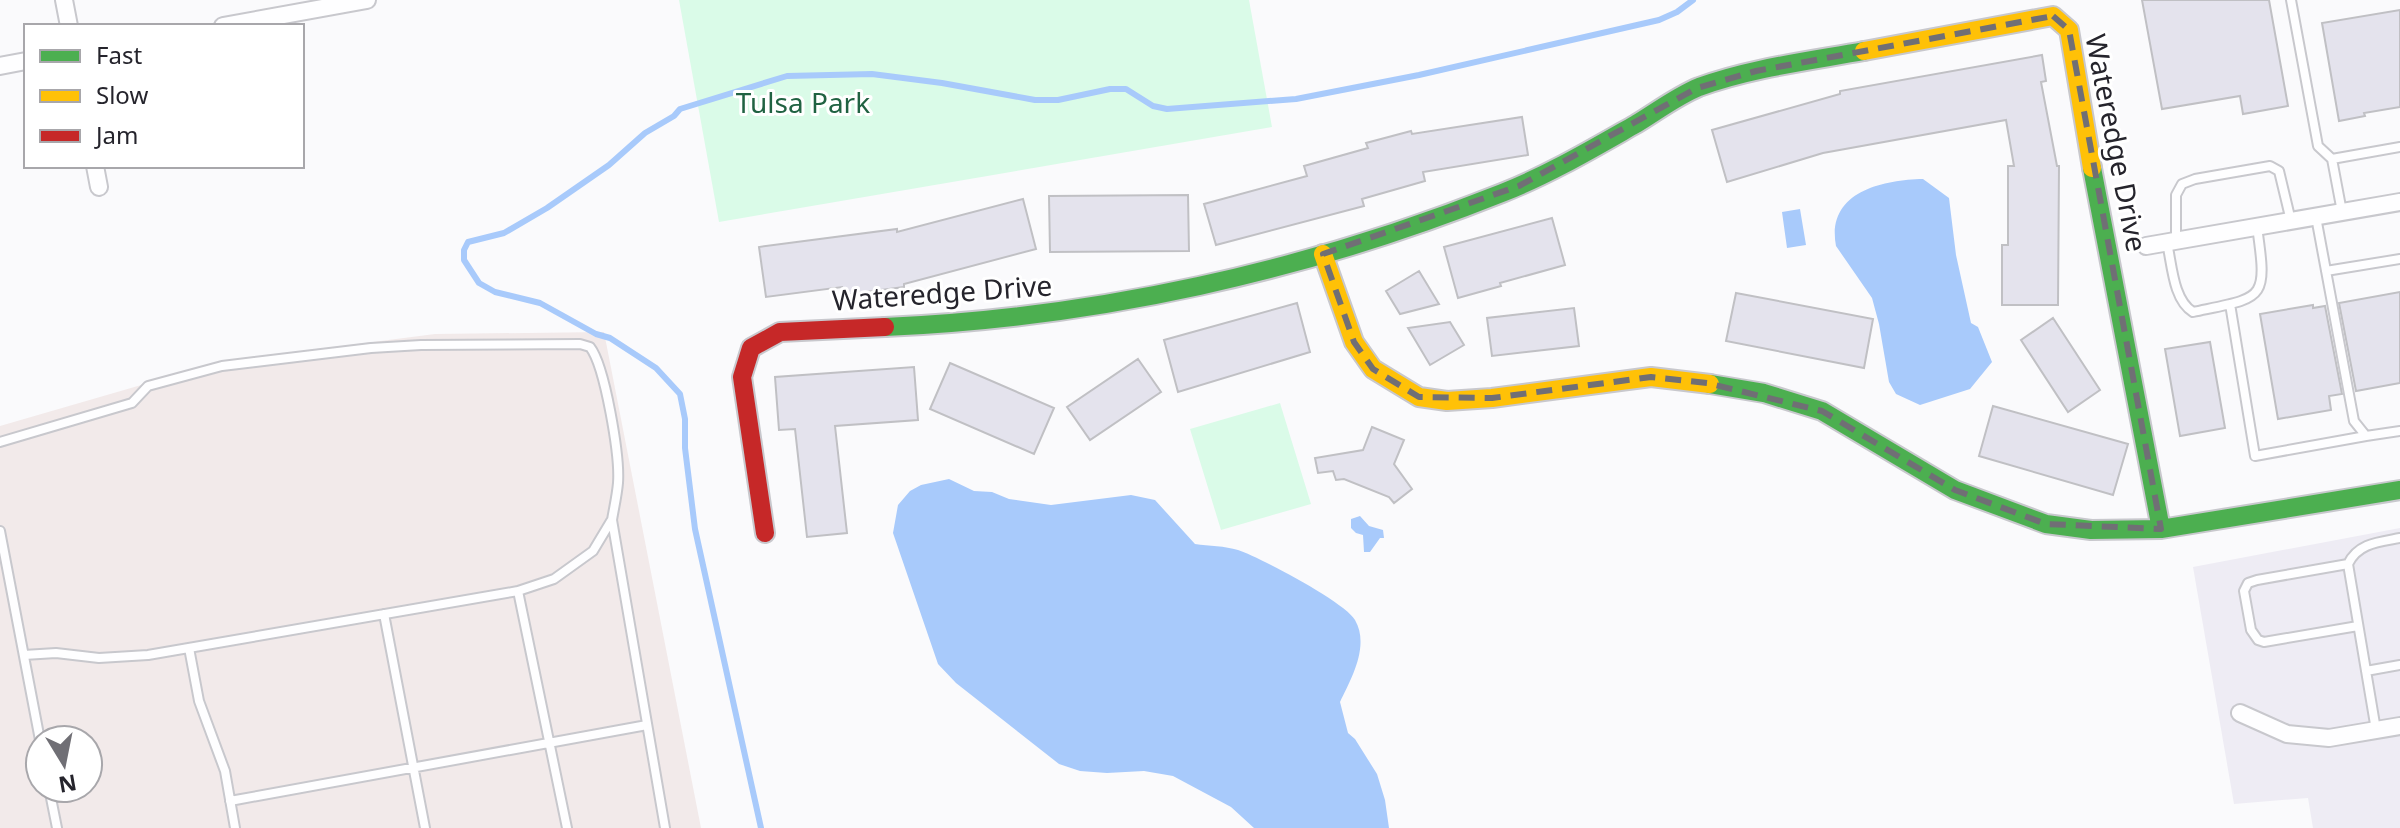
<svg xmlns="http://www.w3.org/2000/svg" width="2400" height="828" font-family="'Noto Sans',sans-serif">
	<rect width="100%" height="100%" fill="#fafafc"/>
	<path fill="#eeecf4" d="M 2400,528 L 2400,828 L 2313,828 L 2308,798 L 2234,804 L 2193,567 Z"/>
	<path fill="#f2eaea" fill-rule="evenodd" d="M 604,332 L 701,828 L 0,828 L 0,426 L 224,361 L 435,334 ZM 40,740 L 88,740 L 88,788 L 40,788 Z"/>
	<path fill="#dafbe8" d="M 679,0 L 1249,0 L 1272,127 L 719,222 Z
		M 1280,403 L 1311,504 L 1221,530 L 1190,429 Z"/>
	<path fill="#a8cafb" d="M 1923,179 L 1949,198 L 1956,255 L 1971,323 L 1978,327 L 1992,362 L 1970,389 L 1920,405 L 1896,394 L 1889,382 L 1879,324 L 1872,298 L 1836,246 C 1826,193 1880,180 1923,179 Z
		M 1800,209 L 1806,245 L 1787,248 L 1782,212 Z
		M 949,479 L 974,491 L 992,492 L 1009,499 L 1051,505 L 1131,495 L 1155,500 L 1195,544 C 1209,546 1225,546 1238,550 C 1259,557 1345,602 1355,620 C 1370,646 1351,679 1340,702 L 1348,733 L 1355,739 L 1377,774 L 1385,800 L 1389,828 L 1254,828 L 1231,807 L 1173,776 L 1144,771 L 1107,773 L 1080,771 L 1059,764 L 956,683 L 938,664 L 893,533 L 898,505 L 910,491 L 921,485 Z
		M 1360,516 L 1369,526 L 1383,530 L 1384,538 L 1380,538 L 1370,552 L 1364,552 L 1363,535 L 1356,533 L 1351,528 L 1351,519 Z"/>
	<g fill="none" stroke-linecap="round" stroke-linejoin="round">
		<path stroke="#a8cafb" stroke-width="6" d="M 761,828 L 695,529 L 685,448 L 685,419 L 680,394 L 656,368 L 610,338 L 596,334 L 540,303 L 495,292 L 479,283 L 464,260 L 464,250 L 468,242 L 504,233 L 547,208 L 609,165 L 645,133 L 674,116 L 680,109 L 787,76 L 872,74 L 942,83 L 1035,100 L 1058,100 L 1110,89 L 1126,89 L 1153,106 L 1167,109 L 1296,99 L 1419,75 L 1659,20 L 1677,12 L 1693,0"/>
	</g>
	<path fill="#e4e3ed" stroke="#c0c0c4" stroke-width="2" d="M 2142,0 L 2269,0 L 2288,106 L 2243,114 L 2240,96 L 2162,109 Z
		M 2400,10 L 2400,107 L 2364,113 L 2365,116 L 2339,121 L 2322,23 Z
		M 2042,55 L 2046,81 L 2041,82 L 2057,166 L 2059,166 L 2058,305 L 2002,305 L 2002,245 L 2008,245 L 2008,166 L 2014,166 L 2006,120 L 1823,153 L 1727,182 L 1712,130 L 1840,94 L 1840,91 Z
		M 1522,117 L 1528,155 L 1423,172 L 1425,181 L 1362,199 L 1364,206 L 1216,245 L 1204,204 L 1307,176 L 1304,166 L 1368,148 L 1366,143 L 1411,131 L 1412,134 Z
		M 1188,195 L 1189,251 L 1050,252 L 1049,196 Z
		M 1023,199 L 1036,249 L 904,284 L 904,287 L 843,295 L 842,287 L 766,297 L 759,247 L 897,229 L 897,232 Z
		M 1552,218 L 1565,265 L 1500,283 L 1501,286 L 1458,298 L 1444,247 Z
		M 1419,271 L 1439,304 L 1400,314 L 1386,291 Z
		M 2400,292 L 2400,383 L 2356,391 L 2339,303 Z
		M 1736,293 L 1873,319 L 1864,368 L 1726,341 Z
		M 1297,303 L 1310,352 L 1178,392 L 1164,340 Z
		M 2313,305 L 2313,308 L 2325,306 L 2342,394 L 2329,396 L 2331,410 L 2278,419 L 2260,314 Z
		M 1574,308 L 1579,346 L 1492,356 L 1487,318 Z
		M 2053,318 L 2100,390 L 2068,412 L 2021,340 Z
		M 1450,322 L 1464,345 L 1430,365 L 1408,328 Z
		M 2210,342 L 2225,428 L 2180,436 L 2165,349 Z
		M 1138,359 L 1161,392 L 1090,440 L 1067,407 Z
		M 950,363 L 1054,408 L 1034,454 L 930,409 Z
		M 914,367 L 918,420 L 835,426 L 847,533 L 807,537 L 795,429 L 779,430 L 775,377 Z
		M 1993,406 L 2128,444 L 2113,495 L 1979,456 Z
		M 1372,427 L 1404,440 L 1394,464 L 1412,489 L 1394,503 L 1389,497 L 1344,479 L 1336,480 L 1333,471 L 1318,473 L 1315,458 L 1363,450 Z"/>
	<g fill="none" stroke-linecap="round" stroke-linejoin="round">
		<defs>
			<path id="lane" d="M 2291,0 L 2318,146 L 2332,159 L 2400,147
				M 2332,159 L 2342,212
				M 2316,217 L 2354,421 L 2366,436 L 2400,431
				M 2176,241 L 2176,195 L 2182,184 L 2195,179 L 2270,166 L 2279,171 L 2291,221
				M 2167,243 C 2172,264 2173,300 2193,312 C 2264,297 2268,302 2257,227
				M 2326,271 L 2400,259
				M 2230,304 L 2255,456 L 2366,436
				M 0,442 L 132,403 L 148,386 L 222,366 L 371,348 L 421,345 L 580,344 L 590,347 C 605,366 620,456 618,483 C 617,495 614,508 612,520 L 665,828
				M 0,531 L 40,740
				M 2348,564 L 2257,580 L 2248,583 L 2244,591 L 2251,630 L 2258,640 L 2264,642 L 2358,626
				M 518,591 L 567,828
				M 384,614 L 425,828
				M 189,648 L 199,701 L 225,771 L 235,828
				M 24,655 L 56,653 L 99,658 L 148,655 L 518,591 L 554,579 L 593,551 L 611,521
				M 2366,671 L 2400,665
				M 2376,730 L 2348,564 C 2358,543 2379,542 2400,538
				M 49,788 L 57,828
				M 230,801 L 647,725"/>
			<path id="street" d="M 64,0 L 69,26
				M 223,26 L 367,0
				M 0,66 L 26,61
				M 95,166 L 99,187
				M 2146,246 L 2400,202
				M 2240,713 L 2287,734 L 2329,738 L 2400,726"/>
			<path id="fast" d="M 2092,168 L 2161,529
				M 885,327 C 1096,318 1307,271 1502,193 C 1550,174 1592,149 1636,124 C 1656,112 1677,96 1699,87 C 1751,68 1809,61 1864,51
				M 1710,384 L 1764,393 L 1822,411 L 1955,490 L 2046,524 L 2091,530 L 2161,529 L 2400,490"/>
			<path id="slow" d="M 1864,51 L 2053,16 L 2069,30 L 2092,168
				M 1323,254 L 1354,342 L 1373,369 L 1419,397 L 1447,401 L 1492,398 L 1651,377 L 1710,384"/>
			<path id="jam" d="M 765,533 L 742,377 L 751,348 L 780,332 L 885,327"/>
		</defs>
		<use href="#lane" stroke="#c8c8cd" stroke-width="12"/>
		<use href="#street" stroke="#c8c8cd" stroke-width="20"/>
		<use href="#fast" stroke="#c8c8cd" stroke-width="22"/>
		<use href="#slow" stroke="#c8c8cd" stroke-width="22"/>
		<use href="#jam" stroke="#c8c8cd" stroke-width="22"/>
		<use href="#lane" stroke="#fefeff" stroke-width="8"/>
		<use href="#street" stroke="#fefeff" stroke-width="16"/>
		<use href="#fast" stroke="#4caf50" stroke-width="18"/>
		<use href="#slow" stroke="#ffc107" stroke-width="18"/>
		<use href="#jam" stroke="#c62828" stroke-width="18"/>
	</g>
	<path fill="none" stroke="#706f75" stroke-width="6" stroke-dasharray="16 10" stroke-linejoin="round" d="M 2053,16 L 2069,30 L 2161,529 L 2046,524 L 1955,490 L 1822,411 L 1707,383 L 1651,377 L 1492,398 L 1419,397 L 1373,369 L 1354,342 L 1323,254 L 1519,186 L 1697,88 L 1756,71 Z"/>
	<g text-anchor="middle" stroke-width="6" stroke-linejoin="round" paint-order="stroke">
		<g font-size="28" fill="#206242" stroke="#fff">
			<text x="803" y="113">Tulsa Park</text>
		</g>
		<g font-size="28" fill="#25242c" stroke="#fff">
			<text transform="translate(2116 143) rotate(79)" y="10">Wateredge Drive</text>
			<text transform="translate(942 293) rotate(-4)" y="10">Wateredge Drive</text>
		</g>
	</g>
	<rect x="24" y="24" width="280" height="144" fill="#ffffff" stroke="#a8a7ab" stroke-width="2"/>
	<rect x="40" y="50" width="40" height="12" fill="#4caf50" stroke="#a8a7ab" stroke-width="2"/>
	<text x="96" y="64" font-size="24" fill="#25242c">Fast</text>
	<rect x="40" y="90" width="40" height="12" fill="#ffc107" stroke="#a8a7ab" stroke-width="2"/>
	<text x="96" y="104" font-size="24" fill="#25242c">Slow</text>
	<rect x="40" y="130" width="40" height="12" fill="#c62828" stroke="#a8a7ab" stroke-width="2"/>
	<text x="96" y="144" font-size="24" fill="#25242c">Jam</text>
	<g transform="translate(64 764) rotate(170)"><circle r="38" fill="#ffffff" stroke="#a8a7ab" stroke-width="2"/>
	<path d="M0-6L14 30L0 20L-14 30Z" fill="#706f75"/>
	<text y="-12" font-size="22" font-weight="bold" text-anchor="middle" fill="#25242c">N</text>
	</g>
</svg>
